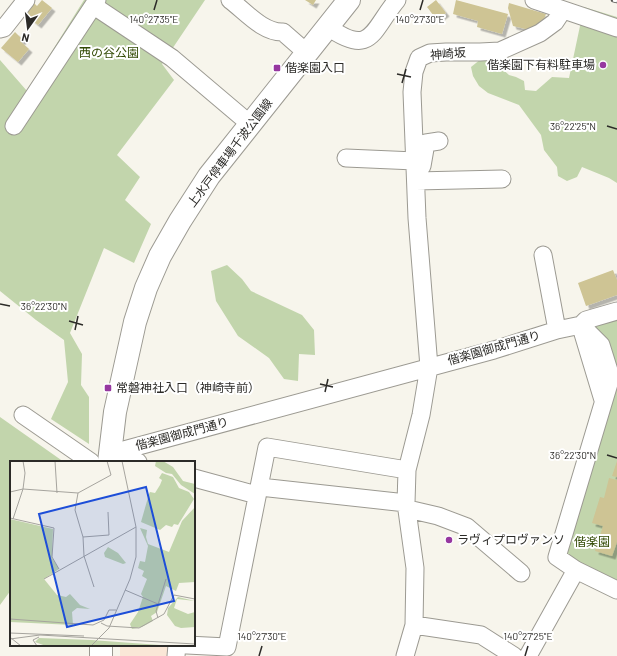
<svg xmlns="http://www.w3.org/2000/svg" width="617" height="656" font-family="Barlow,'Noto Sans JP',sans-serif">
	<defs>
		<filter id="shadow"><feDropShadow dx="3.5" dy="3.5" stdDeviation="0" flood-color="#0004"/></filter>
	</defs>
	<rect width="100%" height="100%" fill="#f7f5ec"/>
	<path fill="#fae7d7" d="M 120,645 L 167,645 L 172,648 L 172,656 L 120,656 Z"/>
	<path fill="#c2d5ac" d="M 84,0 L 205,0 L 162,64 L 174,80 L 117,155 L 140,177 L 125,200 L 151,224 L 134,263 L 104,248 L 70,333 L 82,354 L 81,385 L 89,397 L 89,444 L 51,419 L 68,382 L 64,340 L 36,320 L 0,291 L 0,60 L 27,91 Z
		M 584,7 L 617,17 L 617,183 L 609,178 L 582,167 L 577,177 L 567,181 L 558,176 L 557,167 L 544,150 L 541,135 L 519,105 L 488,93 L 479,86 L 473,76 L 471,67 L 481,59 L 498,65 L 509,75 L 516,77 L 524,81 L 525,90 L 536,91 L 552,77 L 569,78 Z
		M 227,265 L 242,279 L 251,291 L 302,315 L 314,330 L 315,355 L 299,354 L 298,381 L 284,379 L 269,358 L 238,336 L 216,301 L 211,271 Z
		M 617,315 L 617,584 L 587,569 L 564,552 L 605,399 L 583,326 Z
		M 0,417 L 64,462 L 11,462 L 11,590 L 0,605 Z"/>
	<path fill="#cec494" filter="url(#shadow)" d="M 42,0 L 52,8 L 38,25 L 28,17 L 28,11 L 34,3 L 37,6 Z
		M 305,0 L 316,0 L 313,5 Z
		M 436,0 L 446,13 L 437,20 L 427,7 Z
		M 456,0 L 508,14 L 502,34 L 477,27 L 478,21 L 453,14 Z
		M 509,3 L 546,14 L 542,24 L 530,30 L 513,26 L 508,8 Z
		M 15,32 L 23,40 L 21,42 L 29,49 L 18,62 L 1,48 Z
		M 613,270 L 617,280 L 617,295 L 586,306 L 578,283 Z
		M 617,461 L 617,477 L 612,476 Z
		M 609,478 L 617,480 L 617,542 L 612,556 L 595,551 L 603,526 L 592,523 L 600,497 L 604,498 Z"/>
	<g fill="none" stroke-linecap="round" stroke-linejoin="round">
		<defs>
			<path id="minor" d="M 230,0 C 245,11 263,33 283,32 L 307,53
				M 534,0 L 617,28
				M 94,6 L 172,58 L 250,124
				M 328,27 C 372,58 372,30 397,0
				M 0,29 L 4,28 L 26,0
				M 14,126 L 97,0
				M 346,158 L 415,161
				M 422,166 L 426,143 L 439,141
				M 416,181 L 502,179
				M 543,255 L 557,330
				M 581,325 L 601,345 L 611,377 L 557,557 L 576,570 L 617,590
				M 581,325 L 586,320 L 617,311
				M 581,327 L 603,400
				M 23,415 L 91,462
				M 109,454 L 494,350 L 557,330 L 581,325
				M 109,454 L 138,462
				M 194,478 L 257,495
				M 260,487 L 406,503
				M 408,509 L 438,516 L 467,527 L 521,573
				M 414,625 L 481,635 L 514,656
				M 187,645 L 227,647 L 267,447 L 407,470
				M 176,656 L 177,645
				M 405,656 L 414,625 L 415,568 L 406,503 L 407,470 L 421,415 L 429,367 L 417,218 L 412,92 L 414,72 L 419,58 L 430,53 L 446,52 L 480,52 L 500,51 L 540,33 L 555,22 L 563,10
				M 528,656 L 576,570"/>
			<path id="major" d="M 109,462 L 115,412 L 135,322 L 146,288 L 160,256 L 180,221 L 209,176 L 349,0
				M 101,656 L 101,645"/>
		</defs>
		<use href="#minor" stroke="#9c9a92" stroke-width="19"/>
		<use href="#major" stroke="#9c9a92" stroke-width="24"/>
		<use href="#minor" stroke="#fff" stroke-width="17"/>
		<use href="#major" stroke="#fff" stroke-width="22"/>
		<defs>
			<path id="rail" d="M 613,0 L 617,1"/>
		</defs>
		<use href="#rail" stroke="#555450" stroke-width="4.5"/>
		<use href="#rail" stroke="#fff" stroke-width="3" stroke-dasharray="9" stroke-linecap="butt"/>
	</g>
	<path fill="none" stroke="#2c2b28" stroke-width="1.5" d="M 154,10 L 157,0M 420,10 L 423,0M 397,74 L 411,77M 402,83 L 406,69M 607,126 L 617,129M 0,304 L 10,306M 69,321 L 83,325M 75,330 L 78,316M 320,384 L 333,387M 325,392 L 328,379M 607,455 L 617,458M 259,656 L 262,646M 525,656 L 528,646"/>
	<g fill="#9637a0" stroke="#fff" stroke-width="1.5">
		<circle cx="603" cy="65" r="4"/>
		<rect x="273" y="64" width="8" height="8" rx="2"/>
		<rect x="104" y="384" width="8" height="8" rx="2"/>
		<circle cx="449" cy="540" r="4"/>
	</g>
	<g text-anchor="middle" stroke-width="4" stroke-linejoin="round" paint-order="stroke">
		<g font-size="12" fill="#324a04" stroke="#fff">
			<text x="109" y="57">西の谷公園</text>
			<text x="592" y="546">偕楽園</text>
		</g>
		<g font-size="12" fill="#2c2b28" stroke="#fff">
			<text transform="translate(448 54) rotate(-5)" y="4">神崎坂</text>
			<text transform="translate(230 153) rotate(-53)" y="4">上水戸停車場千波公園線</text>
			<text transform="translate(494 348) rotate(-16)" y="4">偕楽園御成門通り</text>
			<text transform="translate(182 434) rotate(-15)" y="4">偕楽園御成門通り</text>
		</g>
		<g font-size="12" fill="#2c2b28" stroke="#fff" text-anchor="start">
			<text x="595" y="69" text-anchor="end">偕楽園下有料駐車場</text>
			<text x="285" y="72">偕楽園入口</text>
			<text x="116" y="392">常磐神社入口（神崎寺前）</text>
			<text x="457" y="544">ラヴィプロヴァンソ</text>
		</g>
	</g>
	<g transform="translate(10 461)">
		<rect width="185" height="185" fill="#f7f5ec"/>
		<path d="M 146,0 L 153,0 L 163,6 L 173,20 L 185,23 L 185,33 L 171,24 L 162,13 L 156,12 L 145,5 ZM 152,12 L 163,16 L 169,27 L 179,31 L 184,38 L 168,64 L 164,63 L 162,66 L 156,64 L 150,69 L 131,61 L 139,33 L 140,31 L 145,32 L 150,24 L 152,19 L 149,17 ZM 185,46 L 185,121 L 169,122 L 166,130 L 156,125 L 147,151 L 141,155 L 143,160 L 132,166 L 122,168 L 120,163 L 128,151 L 133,136 L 131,133 L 137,118 L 132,115 L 134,110 L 128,107 L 130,100 L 135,101 L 138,85 L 130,67 L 137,69 L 136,76 L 138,83 L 159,91 L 172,60 ZM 0,58 L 43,68 L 42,97 L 49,108 L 34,118 L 47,134 L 56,136 L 60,133 L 70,144 L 80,148 L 67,147 L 62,151 L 63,164 L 0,161 ZM 98,86 L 108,92 L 116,102 L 113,103 L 95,96 L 94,92 ZM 168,136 L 185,140 L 167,138 L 164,147 L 178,153 L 185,151 L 185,166 L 171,167 L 165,165 L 157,154 L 158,147 ZM 29,177 L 81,179 L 164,185 L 36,185 L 25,181 Z" fill="#c2d5ac"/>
		<path fill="none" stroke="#a6a49e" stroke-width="1" d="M 45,0 L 47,32M 0,31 L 13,28 L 68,32 L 101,14 L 97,0M 68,32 L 65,49 L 73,76 L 74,95 L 84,126M 0,57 L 44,67 L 42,96 L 49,108M 3,58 L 13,28 L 15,12 L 13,0M 73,76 L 99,74 L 98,51M 34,118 L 126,66M 115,129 L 148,143M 148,157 L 146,150 L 156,118M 0,158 L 83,164 L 94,159 L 99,149 L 106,149M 91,162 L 97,165 L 129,167 L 154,153 L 164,134 L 185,138M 0,172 L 74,175M 1,177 L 11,185M 0,178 L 30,174 L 185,183M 27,185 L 23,179 L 29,176M 81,185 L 99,167 L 120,118 L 126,96 L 126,66 L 112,0"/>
		<path fill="#1d4ed8" fill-opacity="0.15" stroke="#1d4ed8" stroke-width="2" d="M 136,26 L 164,140 L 57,166 L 29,53 Z"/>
		<rect width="185" height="185" fill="none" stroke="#2c2b28" stroke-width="2"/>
	</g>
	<g font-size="10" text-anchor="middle" fill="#2c2b28" stroke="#fff" stroke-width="4" stroke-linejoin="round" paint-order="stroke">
		<text x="154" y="23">140°27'35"E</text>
		<text x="420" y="23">140°27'30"E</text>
		<text x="573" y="130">36°22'25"N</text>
		<text x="44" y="310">36°22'30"N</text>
		<text x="573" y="459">36°22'30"N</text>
		<text x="262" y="640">140°27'30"E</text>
		<text x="528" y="640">140°27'25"E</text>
	</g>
	<g transform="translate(28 28) rotate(194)" stroke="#ffffff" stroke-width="3" paint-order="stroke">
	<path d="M0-3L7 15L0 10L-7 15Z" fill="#2c2b28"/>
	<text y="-6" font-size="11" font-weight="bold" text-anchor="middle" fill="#2c2b28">N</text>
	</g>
</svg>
